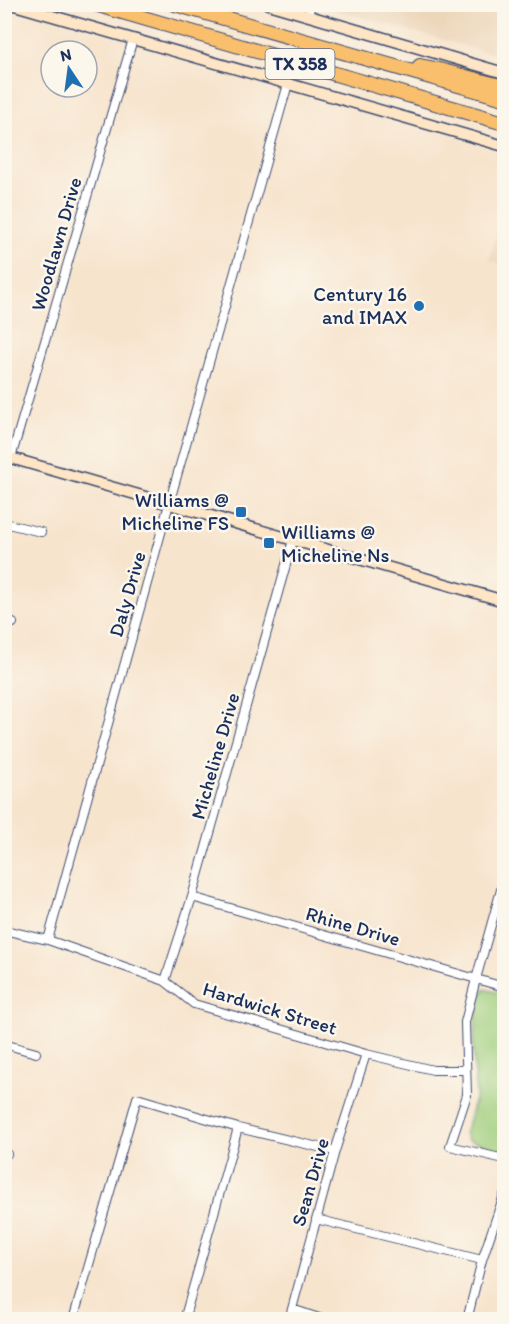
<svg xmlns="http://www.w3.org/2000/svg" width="509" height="1324" font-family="Itim,sans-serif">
	<rect width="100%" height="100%" fill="#fbf7ec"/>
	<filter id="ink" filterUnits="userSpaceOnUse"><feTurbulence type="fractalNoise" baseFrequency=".0167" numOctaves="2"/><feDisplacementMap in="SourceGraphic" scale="12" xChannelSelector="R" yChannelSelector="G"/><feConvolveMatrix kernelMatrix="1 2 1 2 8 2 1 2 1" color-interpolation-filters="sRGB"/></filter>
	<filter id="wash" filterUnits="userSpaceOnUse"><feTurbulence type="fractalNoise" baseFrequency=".008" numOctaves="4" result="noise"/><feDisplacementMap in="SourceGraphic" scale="24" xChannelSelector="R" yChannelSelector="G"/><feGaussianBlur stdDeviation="1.35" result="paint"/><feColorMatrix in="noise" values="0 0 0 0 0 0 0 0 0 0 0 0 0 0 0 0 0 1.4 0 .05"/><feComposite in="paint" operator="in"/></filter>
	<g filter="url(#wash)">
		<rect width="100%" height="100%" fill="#f7e4cd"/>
		<path fill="#edd7bb" d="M 323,4 L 504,5 L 504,57 L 322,6 Z
			M 504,208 L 504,265 L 489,260 Z"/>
		<path fill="#9ecd7b" stroke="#5c7e6c" stroke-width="1.5" d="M 484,989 L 504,994 L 504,1149 L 499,1150 L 468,1140 L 465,1133 L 476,1096 L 473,1044 L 478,1008 Z"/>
	</g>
	<g filter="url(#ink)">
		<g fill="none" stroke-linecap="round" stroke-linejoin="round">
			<defs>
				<path id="street" d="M 308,16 L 311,4
					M 11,458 L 133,39
					M 4,523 L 41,532
					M 4,620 L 13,623
					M 504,879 L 476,979 L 465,1022 L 467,1095 L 450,1146 L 504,1159
					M 192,897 L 504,987
					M 4,930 L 48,940 L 165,981 L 194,1004 L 366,1054 L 433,1070 L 465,1070
					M 48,940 L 169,504 L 288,84
					M 165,981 L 192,897 L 293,540
					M 4,1044 L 36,1053
					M 4,1154 L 7,1154
					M 316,1219 L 482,1260
					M 292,1309 L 325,1320
					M 73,1320 L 137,1098 L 238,1128 L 335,1151
					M 184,1320 L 238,1128
					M 289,1320 L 335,1151 L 366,1054
					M 467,1320 L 482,1260 L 504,1195"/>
				<path id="secondary" d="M 11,4 L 504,146
					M 268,4 L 504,73
					M 4,456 L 504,601"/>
				<path id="highway" d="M 95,4 L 504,123
					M 175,4 L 504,98
					M 420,66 L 435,69 L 504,87"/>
			</defs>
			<use href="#street" stroke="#3c4a6f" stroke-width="10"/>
			<use href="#secondary" stroke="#3c4a6f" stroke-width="13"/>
			<use href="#highway" stroke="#3c4a6f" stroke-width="16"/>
			<use href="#street" stroke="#fff" stroke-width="8"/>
			<use href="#secondary" stroke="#fde5c5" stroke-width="10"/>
			<use href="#highway" stroke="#f9bf6d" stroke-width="14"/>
		</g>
	</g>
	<g fill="#1f6fb2" stroke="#fbf7ec" stroke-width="2">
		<circle cx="419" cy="306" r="6"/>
		<rect x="235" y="506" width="12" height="12" rx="3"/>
		<rect x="263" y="537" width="12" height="12" rx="3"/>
	</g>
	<g text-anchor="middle" stroke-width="5" stroke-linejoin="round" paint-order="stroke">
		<rect fill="#fbf7ec" stroke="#5e6b89" stroke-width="1.5" x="265.5" y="49" width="69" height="30" rx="4.5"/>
		<g font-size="18" font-weight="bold" fill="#1b2f5e">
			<text x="300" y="70">TX 358</text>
		</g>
		<g font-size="20" fill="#1b2f5e" stroke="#fbf7ec">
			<text transform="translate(56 244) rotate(-74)" y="7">Woodlawn Drive</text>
			<text transform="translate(127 594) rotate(-74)" y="7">Daly Drive</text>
			<text transform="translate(215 756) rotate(-74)" y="7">Micheline Drive</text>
			<text transform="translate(353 926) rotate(16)" y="7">Rhine Drive</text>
			<text transform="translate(270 1008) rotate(17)" y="7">Hardwick Street</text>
			<text transform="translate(310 1182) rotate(-74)" y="7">Sean Drive</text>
		</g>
		<g font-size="20" fill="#1b2f5e" stroke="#fbf7ec" text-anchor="end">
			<text x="407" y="301">Century 16<tspan x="407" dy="23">and IMAX</tspan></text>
			<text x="229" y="507">Williams @<tspan x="229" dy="23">Micheline FS</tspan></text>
			<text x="281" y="539" text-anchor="start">Williams @<tspan x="281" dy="23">Micheline Ns</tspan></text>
		</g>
	</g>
	<rect width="509" height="1324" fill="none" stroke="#fbf7ec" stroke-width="24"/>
	<g transform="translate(69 69) rotate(347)"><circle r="28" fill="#fbf7ec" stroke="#a1a7b3" stroke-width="1.5"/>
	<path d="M0-4.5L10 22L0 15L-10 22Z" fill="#1f6fb2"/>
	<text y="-9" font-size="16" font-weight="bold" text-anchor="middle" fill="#1b2f5e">N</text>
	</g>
</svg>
